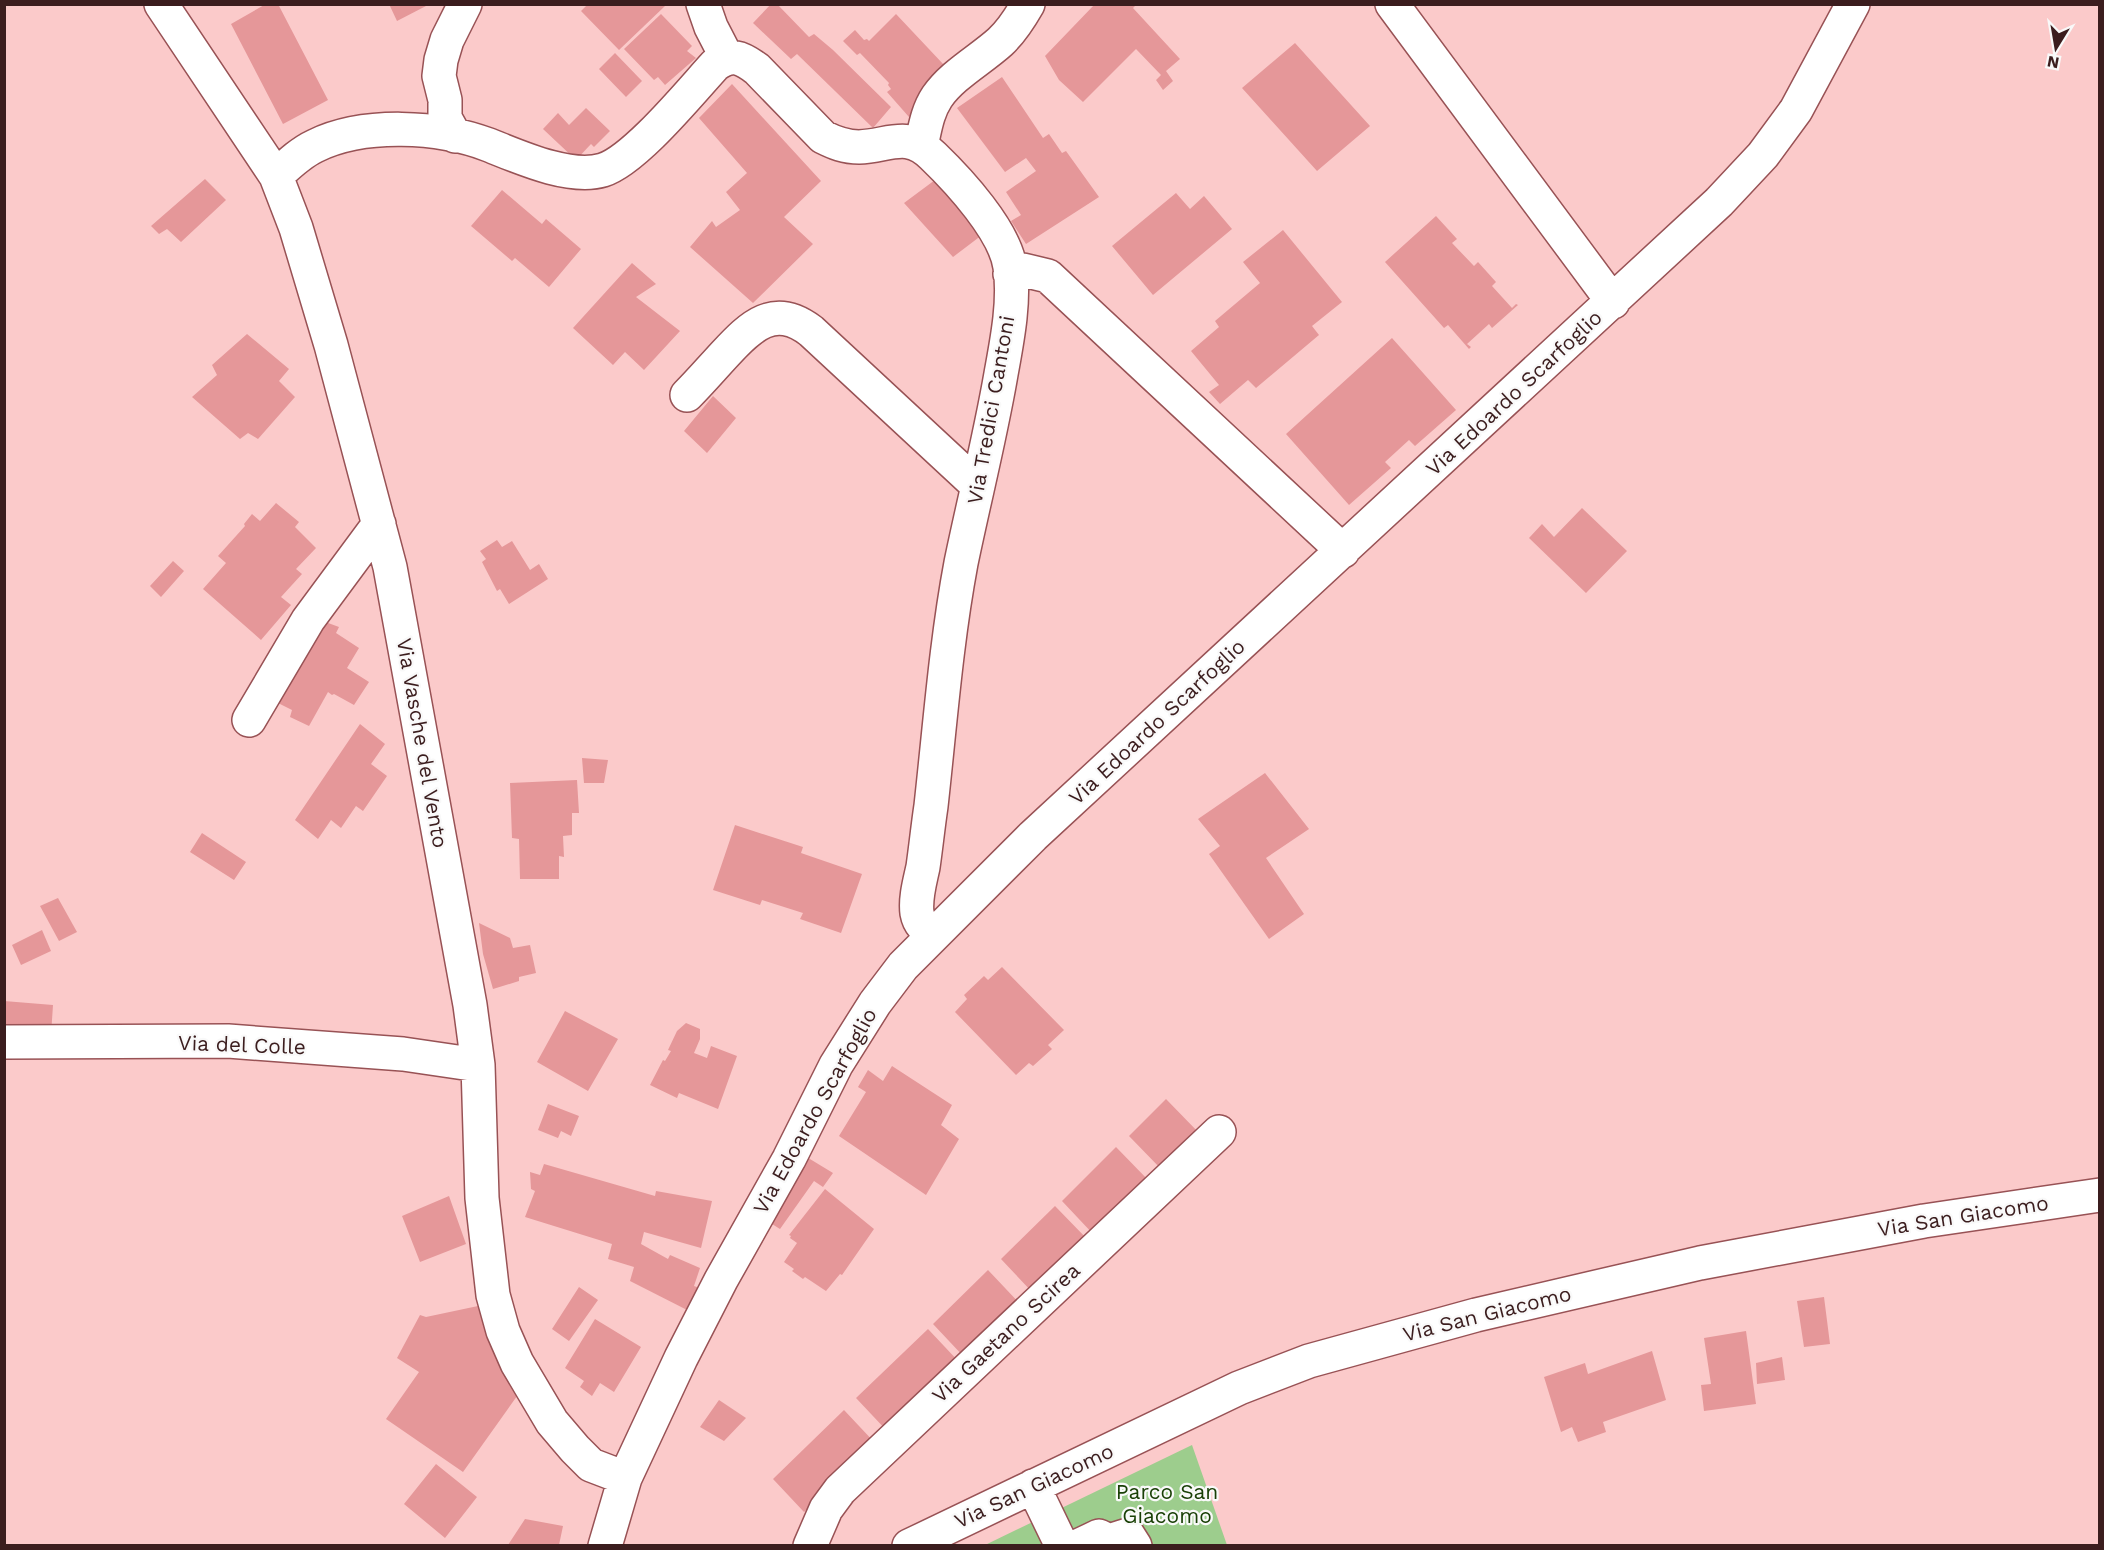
<svg xmlns="http://www.w3.org/2000/svg" width="2104" height="1550" font-family="'Work Sans',sans-serif">
	<rect width="100%" height="100%" fill="#fbcaca"/>
	<path fill="#9dcd8d" d="M 1192,1445 L 1227,1545 L 983,1546 Z"/>
	<path fill="#e59799" d="M 266,4 L 278,4 L 328,100 L 283,124 L 231,24 Z
		M 389,4 L 426,4 L 426,6 L 397,21 Z
		M 588,4 L 663,4 L 665,6 L 619,50 L 581,11 Z
		M 771,4 L 777,4 L 809,37 L 814,34 L 833,50 L 891,107 L 873,128 L 797,54 L 791,59 L 753,23 Z
		M 1095,4 L 1137,4 L 1133,8 L 1180,59 L 1166,71 L 1173,81 L 1163,90 L 1156,80 L 1161,75 L 1136,49 L 1083,102 L 1059,80 L 1045,56 Z
		M 661,14 L 692,46 L 687,51 L 696,58 L 665,85 L 658,77 L 654,80 L 624,49 Z
		M 896,14 L 944,65 L 921,91 L 929,98 L 909,117 L 887,92 L 891,89 L 888,85 L 889,83 L 860,53 L 857,55 L 843,41 L 855,30 L 864,40 L 867,39 L 869,41 Z
		M 1295,43 L 1370,126 L 1317,171 L 1242,88 Z
		M 615,53 L 642,81 L 626,97 L 599,69 Z
		M 1002,77 L 1043,138 L 1049,134 L 1062,153 L 1066,151 L 1099,197 L 1026,244 L 1011,221 L 1021,215 L 1006,192 L 1036,171 L 1026,158 L 1005,172 L 957,108 Z
		M 732,84 L 821,181 L 784,217 L 813,244 L 753,303 L 690,247 L 712,221 L 716,227 L 740,210 L 726,192 L 747,173 L 699,118 Z
		M 586,108 L 610,131 L 594,147 L 591,144 L 576,160 L 543,129 L 558,113 L 569,125 Z
		M 939,177 L 982,235 L 953,257 L 904,203 Z
		M 205,179 L 226,200 L 181,242 L 167,229 L 159,234 L 151,226 Z
		M 502,190 L 542,224 L 546,219 L 581,249 L 549,287 L 515,258 L 512,261 L 471,226 Z
		M 1176,193 L 1190,209 L 1204,196 L 1232,229 L 1153,295 L 1112,246 Z
		M 1436,216 L 1457,239 L 1452,243 L 1474,266 L 1478,262 L 1496,282 L 1492,286 L 1512,308 L 1516,304 L 1518,305 L 1492,328 L 1489,324 L 1467,344 L 1471,347 L 1469,349 L 1448,325 L 1444,328 L 1385,262 Z
		M 1283,230 L 1342,302 L 1312,326 L 1319,335 L 1256,388 L 1248,380 L 1220,404 L 1209,392 L 1219,385 L 1191,351 L 1219,327 L 1215,321 L 1260,283 L 1243,262 Z
		M 632,263 L 656,284 L 636,297 L 680,331 L 644,370 L 625,352 L 613,365 L 573,328 Z
		M 247,334 L 289,369 L 279,381 L 295,397 L 258,439 L 248,433 L 240,439 L 192,397 L 217,375 L 212,365 Z
		M 1392,338 L 1456,410 L 1415,446 L 1409,440 L 1385,462 L 1391,468 L 1349,505 L 1286,434 Z
		M 713,396 L 736,418 L 707,453 L 684,431 Z
		M 276,503 L 299,522 L 295,527 L 316,548 L 296,569 L 302,574 L 281,597 L 291,605 L 261,640 L 203,589 L 226,563 L 218,556 L 245,526 L 244,524 L 252,514 L 260,521 Z
		M 1582,508 L 1627,551 L 1586,593 L 1529,538 L 1542,524 L 1554,537 Z
		M 497,540 L 502,547 L 512,541 L 530,570 L 539,564 L 548,579 L 509,604 L 500,589 L 497,591 L 482,562 L 486,559 L 480,551 Z
		M 173,561 L 184,571 L 161,597 L 150,586 Z
		M 320,620 L 339,627 L 336,633 L 359,648 L 347,668 L 369,682 L 354,705 L 334,694 L 332,695 L 328,692 L 309,726 L 290,717 L 292,710 L 274,701 Z
		M 360,724 L 385,744 L 371,764 L 387,776 L 363,811 L 356,806 L 341,828 L 331,820 L 318,839 L 295,820 Z
		M 582,758 L 608,760 L 604,783 L 584,783 Z
		M 1265,773 L 1309,829 L 1266,858 L 1304,914 L 1269,939 L 1209,854 L 1220,846 L 1198,819 Z
		M 577,780 L 579,813 L 572,813 L 572,835 L 563,836 L 564,857 L 559,856 L 559,879 L 520,879 L 519,839 L 512,838 L 510,783 Z
		M 735,825 L 803,847 L 801,853 L 862,874 L 841,933 L 800,919 L 803,913 L 762,900 L 760,905 L 713,890 Z
		M 202,833 L 246,862 L 234,880 L 190,852 Z
		M 58,898 L 77,932 L 59,941 L 40,906 Z
		M 479,923 L 510,938 L 513,948 L 530,945 L 536,973 L 519,977 L 519,981 L 493,989 L 483,954 Z
		M 42,930 L 51,951 L 21,965 L 12,945 Z
		M 1002,967 L 1064,1030 L 1048,1045 L 1052,1049 L 1033,1066 L 1029,1063 L 1016,1075 L 955,1012 L 967,999 L 964,995 L 984,976 L 988,980 Z
		M 4,1001 L 53,1005 L 51,1035 L 4,1031 Z
		M 565,1011 L 618,1039 L 588,1091 L 537,1062 Z
		M 686,1023 L 700,1029 L 700,1039 L 694,1053 L 707,1058 L 711,1046 L 737,1056 L 718,1109 L 679,1093 L 677,1098 L 650,1085 L 663,1060 L 665,1061 L 671,1051 L 668,1050 L 677,1031 Z
		M 892,1066 L 952,1105 L 941,1125 L 959,1139 L 926,1195 L 839,1136 L 866,1092 L 858,1087 L 868,1070 L 883,1081 Z
		M 1166,1099 L 1200,1134 L 1162,1170 L 1129,1136 Z
		M 548,1104 L 579,1116 L 571,1136 L 561,1131 L 558,1138 L 538,1130 Z
		M 1116,1147 L 1150,1182 L 1094,1235 L 1062,1201 Z
		M 805,1156 L 833,1173 L 823,1187 L 814,1181 L 780,1229 L 772,1224 L 781,1201 Z
		M 544,1164 L 655,1196 L 656,1191 L 712,1201 L 701,1248 L 644,1232 L 641,1244 L 668,1259 L 670,1255 L 700,1268 L 694,1286 L 705,1290 L 693,1313 L 630,1281 L 634,1267 L 608,1259 L 612,1244 L 525,1217 L 535,1191 L 531,1189 L 530,1172 L 540,1175 Z
		M 825,1189 L 874,1229 L 842,1275 L 840,1274 L 826,1291 L 805,1277 L 803,1279 L 792,1271 L 794,1269 L 784,1262 L 797,1243 L 790,1238 L 791,1236 L 789,1235 Z
		M 449,1196 L 466,1244 L 420,1262 L 402,1216 Z
		M 1055,1206 L 1088,1240 L 1033,1293 L 1001,1259 Z
		M 988,1270 L 1021,1305 L 965,1358 L 933,1324 Z
		M 579,1287 L 598,1300 L 569,1341 L 552,1329 Z
		M 1824,1297 L 1830,1344 L 1804,1347 L 1797,1301 Z
		M 478,1306 L 498,1353 L 522,1389 L 463,1472 L 386,1419 L 419,1372 L 397,1358 L 420,1315 L 426,1317 Z
		M 595,1319 L 641,1347 L 614,1392 L 600,1383 L 592,1396 L 580,1387 L 584,1381 L 565,1368 Z
		M 928,1329 L 960,1363 L 888,1432 L 856,1398 Z
		M 1746,1331 L 1756,1404 L 1704,1411 L 1701,1385 L 1711,1384 L 1704,1338 Z
		M 1652,1351 L 1666,1400 L 1603,1422 L 1606,1432 L 1578,1442 L 1572,1427 L 1561,1432 L 1544,1377 L 1585,1363 L 1588,1374 Z
		M 1782,1357 L 1785,1380 L 1757,1384 L 1756,1363 Z
		M 719,1400 L 746,1418 L 724,1441 L 700,1427 Z
		M 844,1410 L 875,1443 L 804,1512 L 773,1479 Z
		M 436,1464 L 477,1497 L 445,1538 L 404,1504 Z
		M 525,1519 L 563,1526 L 559,1545 L 508,1545 Z"/>
	<g fill="none" stroke-linecap="round" stroke-linejoin="round">
		<defs>
			<path id="minor" d="M 161,4 L 276,176 L 296,228 L 331,345 L 390,567 L 470,1005 L 478,1065 L 482,1198 L 493,1295 L 503,1331 L 517,1363 L 552,1422 L 575,1449 L 591,1465 L 625,1478
				M 703,4 L 711,27 L 727,58
				M 1392,4 L 1613,302
				M 455,136 L 445,118 L 445,100 L 439,76 L 441,60 L 447,40 L 465,4
				M 921,146 C 925,129 927,112 937,97 C 952,75 980,60 1000,42 C 1012,31 1020,18 1028,4
				M 276,176 C 288,165 300,153 315,146 C 364,122 439,126 489,145 C 519,157 570,180 603,170 C 635,160 691,91 715,65 C 732,53 741,57 757,69 L 823,137 C 835,143 845,147 859,147 C 889,146 907,130 933,156 C 959,181 1005,231 1010,267 C 1015,301 1007,341 1001,374 C 990,438 974,500 961,563 C 946,643 940,725 931,806 C 928,826 926,846 923,867 C 920,881 915,898 917,913 C 919,924 925,929 934,934
				M 1010,274 L 1023,270 L 1048,276 L 1343,551
				M 687,395 C 700,382 712,368 725,354 C 751,326 774,303 811,331 L 978,486
				M 249,720 L 308,620 L 379,524
				M 4,1042 L 228,1041 L 403,1054 L 478,1065
				M 1033,1486 L 1062,1546
				M 605,1546 L 625,1478 L 681,1358 L 721,1280 L 789,1159 L 836,1065 L 875,1003 L 903,966 L 1033,836 L 1719,202 L 1763,155 L 1796,110 L 1853,4
				M 810,1546 L 826,1509 L 840,1490 L 1219,1132
				M 909,1546 L 1239,1388 L 1309,1361 L 1476,1315 L 1700,1263 L 1924,1221 L 2100,1195
				M 1078,1546 L 1099,1536 L 1109,1541 L 1128,1535 L 1135,1546"/>
		</defs>
		<use href="#minor" stroke="#985255" stroke-width="36"/>
		<use href="#minor" stroke="#fff" stroke-width="33"/>
	</g>
	<g text-anchor="middle" stroke-width="4.5" stroke-linejoin="round" paint-order="stroke">
		<g font-size="21" fill="#3b1d1e" stroke="#f9f9f9">
			<text transform="translate(1514 393) rotate(-43)" y="7">Via Edoardo Scarfoglio</text>
			<text transform="translate(991 410) rotate(-80)" y="7">Via Tredici Cantoni</text>
			<text transform="translate(1157 722) rotate(-43)" y="7">Via Edoardo Scarfoglio</text>
			<text transform="translate(422 743) rotate(80)" y="7">Via Vasche del Vento</text>
			<text transform="translate(242 1045) rotate(2)" y="7">Via del Colle</text>
			<text transform="translate(815 1111) rotate(-61)" y="7">Via Edoardo Scarfoglio</text>
			<text transform="translate(1963 1216) rotate(-9)" y="7">Via San Giacomo</text>
			<text transform="translate(1487 1314) rotate(-14)" y="7">Via San Giacomo</text>
			<text transform="translate(1006 1333) rotate(-43)" y="7">Via Gaetano Scirea</text>
			<text transform="translate(1034 1486) rotate(-25)" y="7">Via San Giacomo</text>
		</g>
		<g font-size="21" fill="#194006" stroke="#f9f9f9">
			<text x="1167" y="1499">Parco San<tspan x="1167" dy="24">Giacomo</tspan></text>
		</g>
	</g>
	<rect width="2104" height="1550" fill="none" stroke="#3b1d1e" stroke-width="12"/>
	<g transform="translate(2056 48) rotate(191)" stroke="#f9f9f9" stroke-width="4.5" paint-order="stroke">
	<path d="M0-4.5L10 22L0 15L-10 22Z" fill="#3b1d1e"/>
	<text y="-9" font-size="16" font-weight="bold" text-anchor="middle" fill="#3b1d1e">N</text>
	</g>
</svg>
